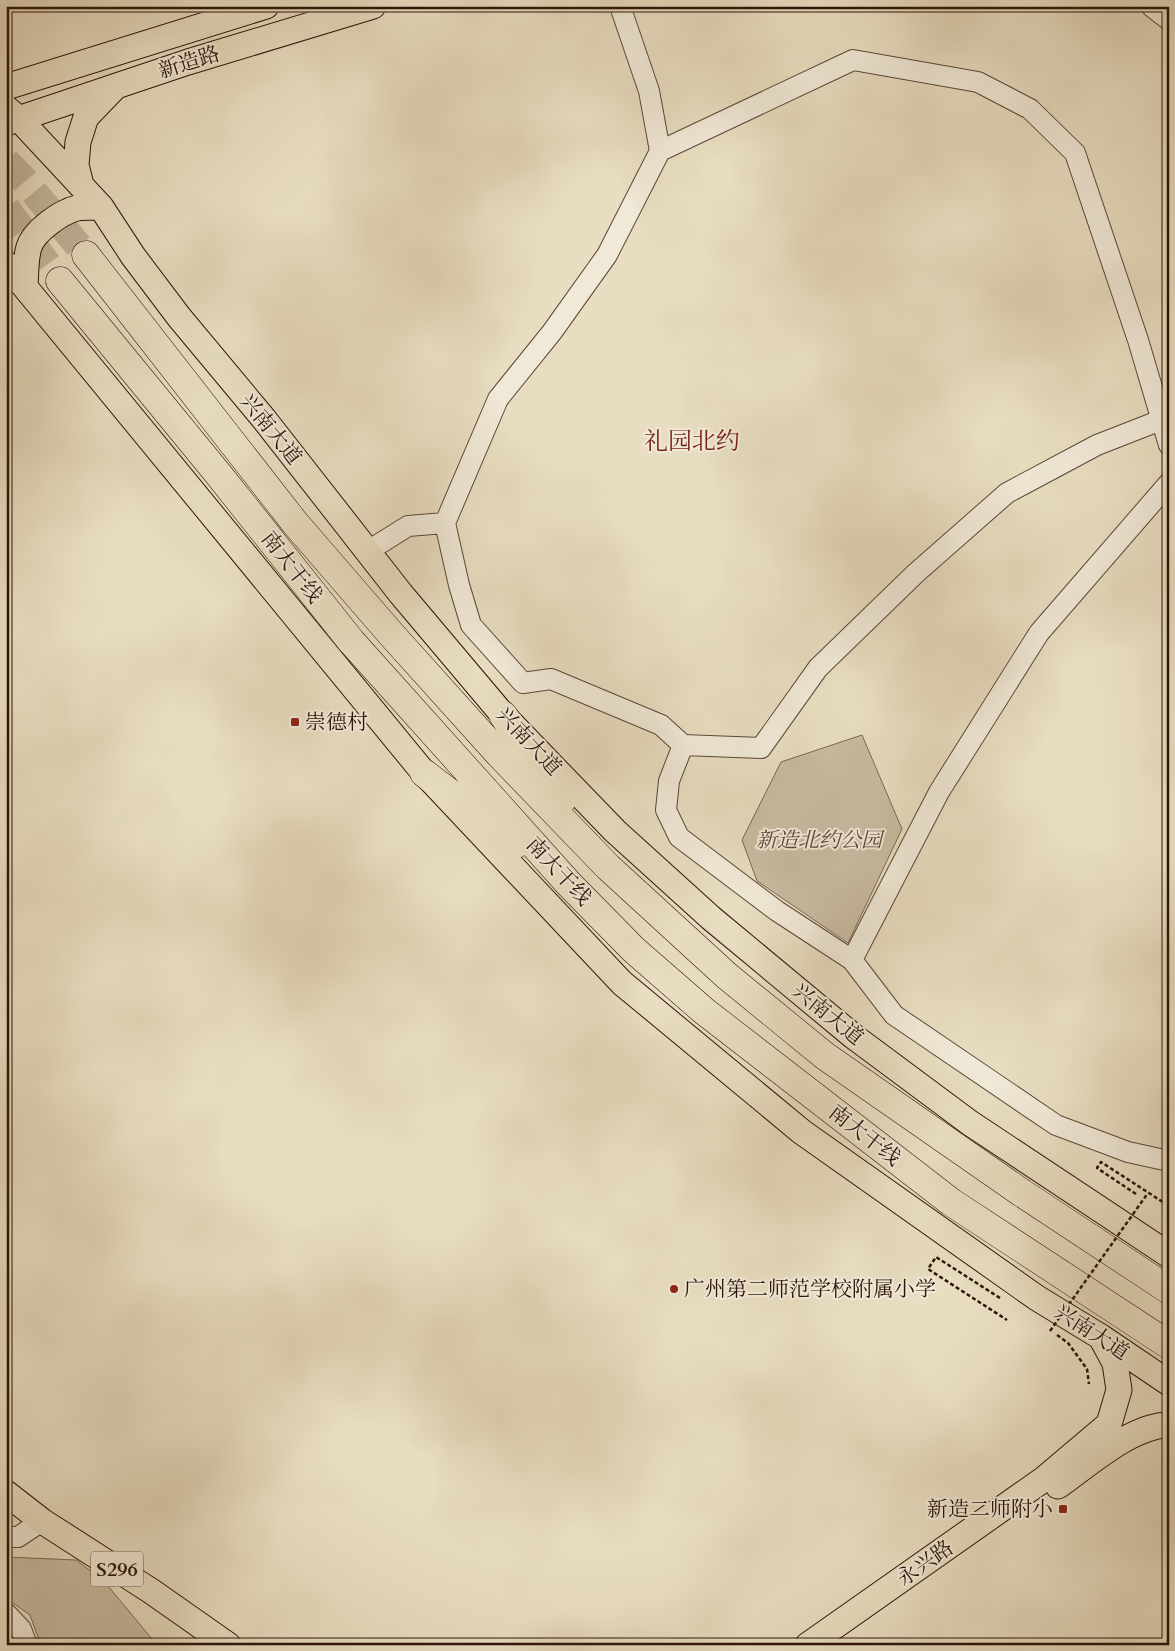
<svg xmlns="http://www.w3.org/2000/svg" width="1175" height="1651" font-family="Cardo,'Noto Serif SC',serif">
	<rect width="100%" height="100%" fill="#e8ddc1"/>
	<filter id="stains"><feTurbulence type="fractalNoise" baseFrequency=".004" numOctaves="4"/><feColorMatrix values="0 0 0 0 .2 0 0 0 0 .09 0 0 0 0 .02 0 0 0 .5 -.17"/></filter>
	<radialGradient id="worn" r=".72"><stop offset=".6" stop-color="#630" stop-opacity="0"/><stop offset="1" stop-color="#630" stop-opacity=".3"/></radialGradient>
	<path fill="#c8bba2" stroke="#7a6856" d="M 862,735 L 902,829 L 848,943 L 757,881 L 742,840 L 781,762 Z
		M 6,1557 L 76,1560 L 103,1580 L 157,1645 L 41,1645 L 30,1615 L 6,1598 Z"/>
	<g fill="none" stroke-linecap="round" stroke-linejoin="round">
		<path stroke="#c2b59c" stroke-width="28" stroke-dasharray="28 14" stroke-linecap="butt" d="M 6,161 L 25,181 L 86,255
			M 6,208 L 60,281"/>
		<defs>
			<path id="minor" d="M 620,6 L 649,91 L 660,151 L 607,255 L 552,332 L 498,399 L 445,523 L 459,585 L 471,625 L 523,683 L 551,679 L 661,725 L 683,745 L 761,748 L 818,668 L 916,573 L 1007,493 L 1097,445 L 1161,420
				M 1151,6 L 1169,20
				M 660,151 L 853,60 L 978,82 L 1030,109 L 1075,153 L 1138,340 L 1169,445
				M 368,551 L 408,526 L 445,523
				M 683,745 L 669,781 L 666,810 L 679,837 L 777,911 L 852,960 L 894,1015 L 1056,1125 L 1128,1152 L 1169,1161
				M 852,960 L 939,792 L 1039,633 L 1169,483
				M 6,1537 L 18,1537 L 42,1521
				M 6,1613 L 21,1629 L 27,1645"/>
			<path id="major" d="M 6,87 L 266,6
				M 6,108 L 19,119 L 101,207 L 133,256 L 179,317 L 264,419 L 401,594 L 503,715 L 615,831 L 711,918 L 853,1036 L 970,1123 L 1169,1255
				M 6,123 L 188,62 L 373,6
				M 81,185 L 76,165 L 78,142 L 86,117 L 114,88
				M 6,264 L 424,773 L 622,983 L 802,1132 L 1037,1298 L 1101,1337 L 1169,1383
				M 25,287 C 26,274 25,260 29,247 C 34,231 61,212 77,208 C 84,207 93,207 101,207
				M 1058,1486 C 1088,1465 1132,1425 1169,1425
				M 6,1493 L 42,1521 L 151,1591 L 228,1645
				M 808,1645 L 1044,1479 L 1109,1424 L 1119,1390 L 1115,1363 L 1101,1337"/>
			<path id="highway" d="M 86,255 L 295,523 L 391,634 L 499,754 L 608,867 L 727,976 L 825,1056 L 1022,1193 L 1169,1290
				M 60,281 L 219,475 L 351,641 L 569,884 L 634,950 L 704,1011 L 951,1202 L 1169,1345
				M 503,715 L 562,800
				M 424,773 L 516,844"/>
		</defs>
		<use href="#minor" stroke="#5b4638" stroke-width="22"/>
		<use href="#major" stroke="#2c140a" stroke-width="27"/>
		<use href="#highway" stroke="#2c140a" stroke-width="29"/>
		<path stroke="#2c140a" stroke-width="2.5" stroke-dasharray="4 2.5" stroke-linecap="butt" d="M 1136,1194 L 1097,1168 L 1101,1162 L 1169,1206
			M 1000,1298 L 936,1257 L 928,1269 L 1007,1320
			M 1057,1335 L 1068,1343 L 1087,1369 L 1089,1384"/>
		<use href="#minor" stroke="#f0e9d7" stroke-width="20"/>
		<use href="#major" stroke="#e8ddc1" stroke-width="25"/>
		<use href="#highway" stroke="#e8ddc1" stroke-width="28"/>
		<path stroke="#2c140a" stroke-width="2.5" stroke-dasharray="4 2.5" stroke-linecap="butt" d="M 1050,1331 L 1148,1193"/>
	</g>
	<g fill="#8f2418" stroke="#f0e9d7" stroke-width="2">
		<rect x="290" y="717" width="10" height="10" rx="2.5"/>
		<circle cx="674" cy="1289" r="5"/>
		<rect x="1058" y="1504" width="10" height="10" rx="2.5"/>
	</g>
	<g text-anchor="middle" stroke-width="4" stroke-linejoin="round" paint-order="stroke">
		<rect fill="#f0e9d7" stroke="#675448" stroke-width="1" x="91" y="1551.5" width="52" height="35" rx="4"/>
		<g font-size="20" font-weight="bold" fill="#2c140a">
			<text x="117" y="1576">S296</text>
		</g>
		<g font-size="21" fill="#2c140a" stroke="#f0e9d7">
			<text transform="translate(189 62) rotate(-17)" y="7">新造路</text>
			<text transform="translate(271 429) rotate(51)" y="7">兴南大道</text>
			<text transform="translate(292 567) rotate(52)" y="7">南大干线</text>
			<text transform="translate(529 741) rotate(47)" y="7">兴南大道</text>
			<text transform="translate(559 871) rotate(47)" y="7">南大干线</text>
			<text transform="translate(828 1014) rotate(39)" y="7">兴南大道</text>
			<text transform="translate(865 1135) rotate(38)" y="7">南大干线</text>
			<text transform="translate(1092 1332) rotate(33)" y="7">兴南大道</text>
			<text transform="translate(925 1563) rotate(-35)" y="7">永兴路</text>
		</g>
		<g font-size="21" fill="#2c140a" stroke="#f0e9d7" text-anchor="start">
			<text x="305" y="729">崇德村</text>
			<text x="684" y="1296">广州第二师范学校附属小学</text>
			<text x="1053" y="1516" text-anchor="end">新造二师附小</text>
		</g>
		<g font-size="21" font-style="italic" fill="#5b4638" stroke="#f0e9d7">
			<text x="819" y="847">新造北约公园</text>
		</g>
		<g font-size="24" fill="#7a1f14" stroke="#f0e9d7">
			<text x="692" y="449">礼园北约</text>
		</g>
	</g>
	<rect width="1175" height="1651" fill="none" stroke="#e8ddc1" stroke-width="25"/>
	<rect x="8" y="8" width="1160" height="1636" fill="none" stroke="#2c140a" stroke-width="2.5"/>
	<rect x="12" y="12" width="1150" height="1626" fill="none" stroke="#2c140a"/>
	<rect width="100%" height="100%" filter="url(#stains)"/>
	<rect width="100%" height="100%" fill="url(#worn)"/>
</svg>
